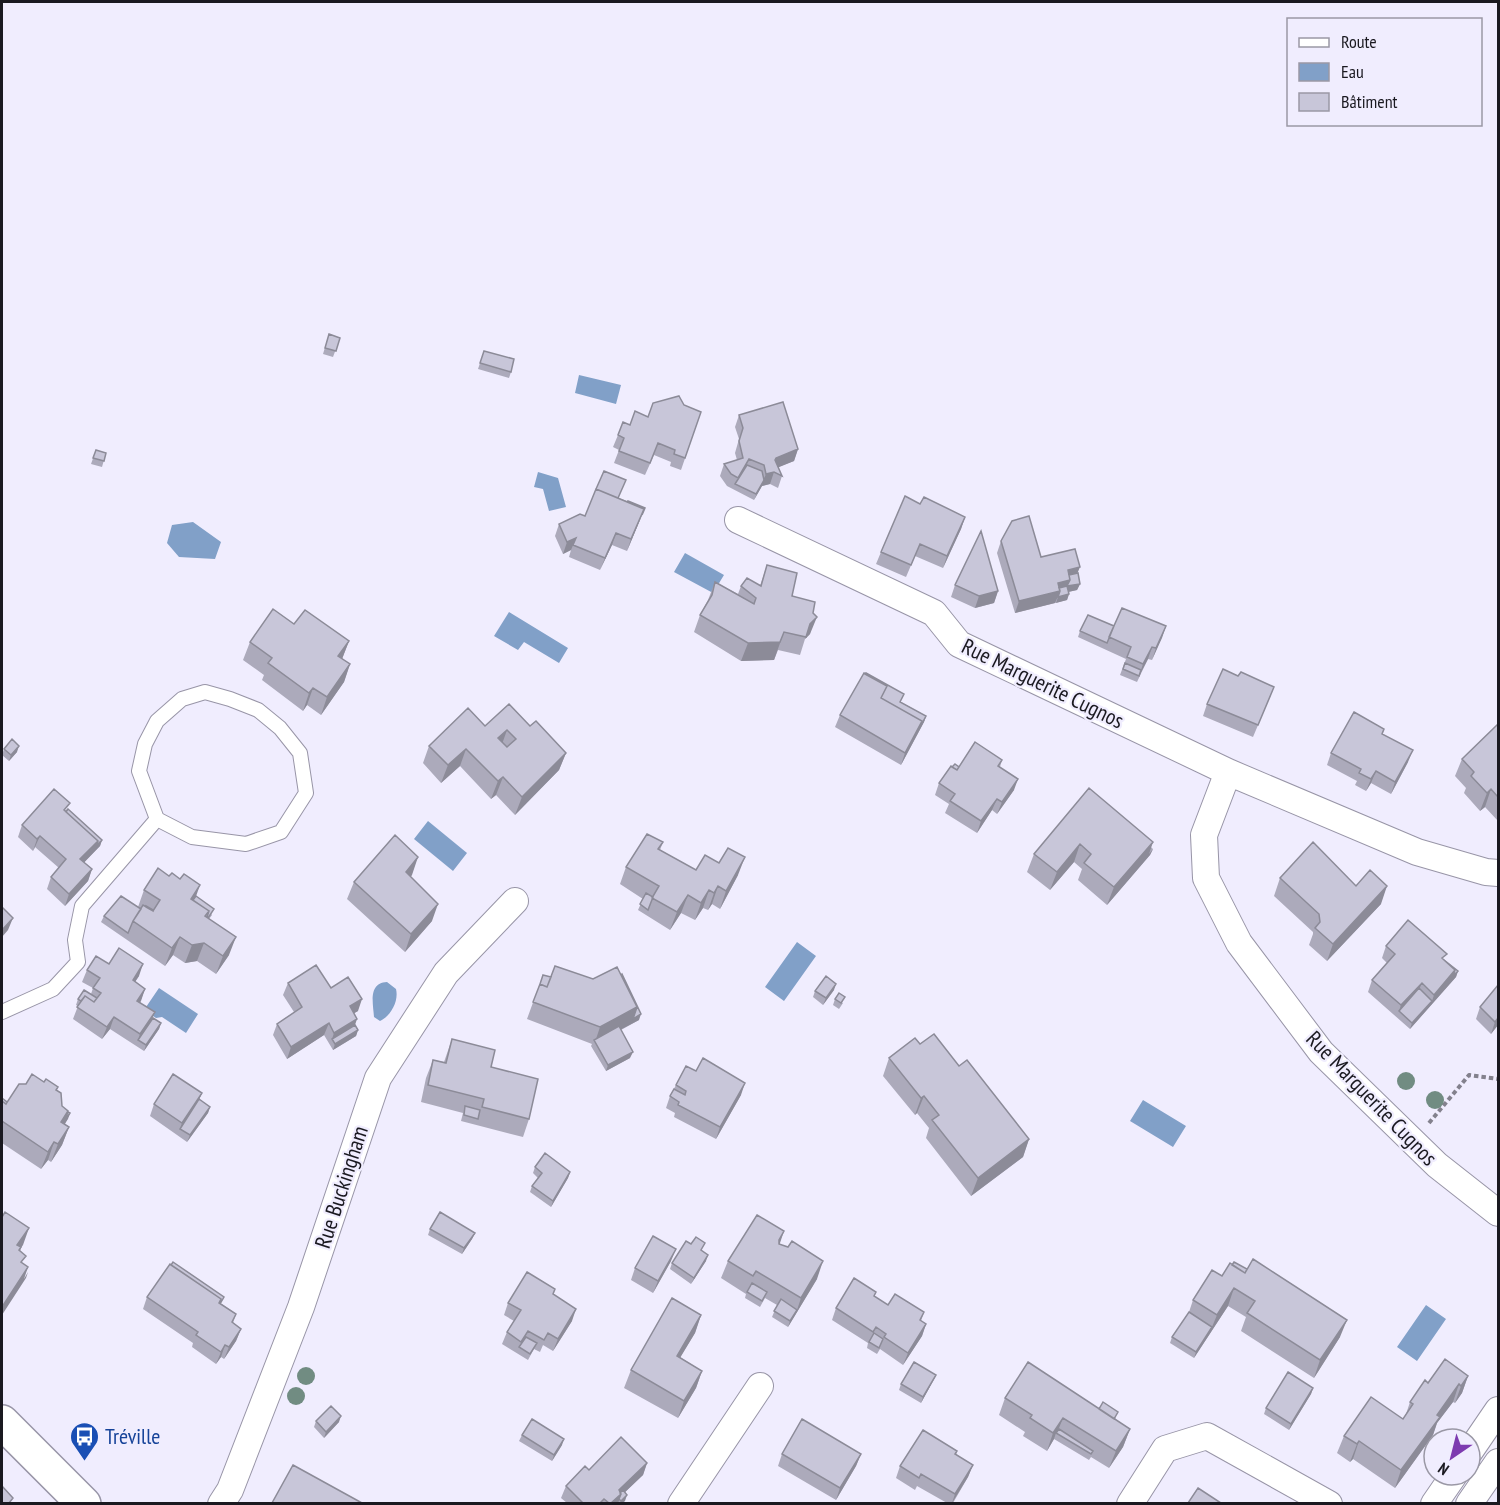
<svg xmlns="http://www.w3.org/2000/svg" width="1500" height="1505" font-family="'PT Sans Narrow',sans-serif">
	<rect width="100%" height="100%" fill="#f0edfe"/>
	<path fill="#81a0c8" d="M 579,375 L 621,385 L 616,404 L 575,393 Z
		M 538,472 L 558,478 L 566,507 L 549,511 L 543,489 L 534,487 Z
		M 193,522 L 221,542 L 215,559 L 179,557 L 167,543 L 172,525 Z
		M 685,553 L 724,575 L 713,593 L 674,572 Z
		M 509,612 L 568,648 L 559,663 L 524,642 L 518,650 L 494,636 Z
		M 428,821 L 467,853 L 453,871 L 414,839 Z
		M 797,942 L 816,956 L 784,1001 L 765,987 Z
		M 387,982 L 396,989 C 399,1001 391,1016 380,1021 L 374,1017 C 373,1003 368,983 387,982 Z
		M 159,988 L 198,1014 L 186,1033 L 162,1017 L 156,1018 L 144,1010 Z
		M 1143,1100 L 1186,1126 L 1173,1147 L 1130,1121 Z
		M 1426,1305 L 1446,1319 L 1417,1361 L 1397,1347 Z"/>
	<g fill="none" stroke-linecap="round" stroke-linejoin="round">
		<defs>
			<path id="lane" d="M 205,692 L 230,699 L 258,710 L 280,728 L 300,753 L 306,793 L 281,832 L 246,844 L 192,837 L 157,819 L 139,771 L 145,744 L 157,721 L 182,699 Z
				M 2,1012 L 53,989 L 78,962 L 75,940 L 82,906 L 157,819"/>
			<path id="street" d="M 738,520 L 934,613 L 959,644 L 1228,772 L 1417,852 L 1486,872 L 1498,873
				M 1228,772 L 1204,835 L 1206,878 L 1239,943 L 1321,1052 L 1437,1165 L 1498,1213
				M 1470,1451 L 1498,1410
				M 221,1504 L 230,1490 L 301,1307 L 378,1078 L 446,973 L 515,901
				M 681,1504 L 760,1386
				M 1130,1504 L 1165,1449 L 1207,1436 L 1329,1504
				M 1434,1504 L 1454,1475
				M 1469,1504 L 1498,1462"/>
			<path id="secondary" d="M 2,1422 L 84,1504"/>
		</defs>
		<use href="#lane" stroke="#9895a7" stroke-width="16"/>
		<use href="#street" stroke="#9895a7" stroke-width="28"/>
		<use href="#secondary" stroke="#9895a7" stroke-width="36"/>
		<path stroke="#83818d" stroke-width="4" stroke-dasharray="4.5 3" stroke-linecap="butt" d="M 1429,1123 L 1469,1075 L 1498,1079"/>
		<use href="#lane" stroke="#fff" stroke-width="14"/>
		<use href="#street" stroke="#fff" stroke-width="26"/>
		<use href="#secondary" stroke="#fff" stroke-width="33"/>
	</g>
	<g fill="#718c82">
		<circle cx="1406" cy="1081" r="9"/>
		<circle cx="1435" cy="1100" r="9"/>
		<circle cx="306" cy="1376" r="9"/>
		<circle cx="296" cy="1396" r="9"/>
	</g>
	<path fill="#acaabb" d="M 329,334 L 340,338 L 333,357 L 323,354 Z
		M 484,351 L 511,372 L 509,378 L 478,369 Z
		M 684,405 L 701,412 L 681,470 L 670,466 L 671,462 L 654,455 L 645,475 L 614,463 L 619,450 L 613,447 L 618,435 L 630,425 L 648,417 Z
		M 739,415 L 798,449 L 794,461 L 778,467 L 782,476 L 778,488 L 770,484 L 762,486 L 754,500 L 727,486 L 720,476 L 724,464 L 737,460 L 735,453 L 739,439 L 735,427 Z
		M 96,450 L 106,453 L 102,467 L 91,464 Z
		M 619,498 L 645,508 L 627,551 L 612,545 L 600,570 L 569,557 L 571,550 L 563,554 L 555,536 L 559,524 L 585,516 Z
		M 920,504 L 965,517 L 961,529 L 943,568 L 915,556 L 906,577 L 876,564 L 881,552 Z
		M 1001,541 L 1041,557 L 1078,573 L 1080,584 L 1077,590 L 1068,592 L 1069,594 L 1067,600 L 1015,613 L 997,553 Z
		M 767,565 L 792,596 L 813,613 L 810,634 L 805,639 L 800,655 L 778,650 L 774,660 L 741,661 L 694,632 L 700,615 L 708,600 L 715,582 L 738,594 L 741,586 L 760,586 Z
		M 955,585 L 998,591 L 994,603 L 975,608 L 951,597 Z
		M 294,624 L 349,641 L 342,659 L 350,664 L 344,682 L 321,715 L 307,705 L 303,711 L 262,680 L 264,675 L 243,660 L 250,642 Z
		M 1114,626 L 1166,626 L 1152,660 L 1148,659 L 1137,682 L 1120,675 L 1126,659 L 1078,637 L 1080,631 Z
		M 1269,699 L 1253,737 L 1203,716 L 1207,704 Z
		M 901,702 L 926,716 L 924,722 L 901,765 L 835,727 L 840,715 Z
		M 1498,724 L 1498,821 L 1485,807 L 1480,811 L 1464,793 L 1466,788 L 1455,776 L 1462,759 Z
		M 485,726 L 530,726 L 566,753 L 559,770 L 515,815 L 496,795 L 491,799 L 460,766 L 441,783 L 423,763 L 429,746 Z
		M 1384,729 L 1382,734 L 1408,762 L 1391,794 L 1371,783 L 1366,791 L 1355,785 L 1357,781 L 1327,765 L 1331,753 Z
		M 4,749 L 17,752 L 9,761 L 2,755 Z
		M 1002,760 L 1000,767 L 1014,790 L 997,814 L 992,810 L 977,833 L 945,813 L 949,804 L 935,795 L 939,783 L 952,767 L 959,767 Z
		M 1089,788 L 1153,849 L 1150,855 L 1107,905 L 1078,880 L 1082,869 L 1074,862 L 1050,890 L 1027,872 L 1034,854 Z
		M 68,809 L 102,840 L 100,846 L 84,862 L 92,869 L 88,881 L 65,906 L 47,889 L 51,877 L 59,868 L 35,847 L 33,851 L 18,837 L 22,825 Z
		M 663,842 L 660,850 L 696,870 L 738,875 L 720,909 L 712,904 L 708,910 L 703,908 L 695,920 L 681,913 L 670,930 L 638,910 L 643,899 L 620,884 L 626,867 Z
		M 412,875 L 410,877 L 432,921 L 405,952 L 347,899 L 354,882 Z
		M 1280,878 L 1356,886 L 1381,904 L 1327,961 L 1309,945 L 1313,934 L 1313,932 L 1274,896 Z
		M 144,890 L 196,896 L 212,915 L 209,919 L 229,955 L 216,974 L 197,961 L 185,963 L 173,955 L 165,966 L 101,922 L 104,916 L 138,907 Z
		M 1386,946 L 1445,960 L 1458,971 L 1456,977 L 1410,1029 L 1368,992 L 1372,980 L 1387,963 L 1382,958 Z
		M 109,964 L 139,976 L 135,982 L 145,989 L 140,1002 L 153,1018 L 161,1023 L 159,1029 L 144,1051 L 110,1029 L 102,1039 L 73,1019 L 78,1006 L 76,1005 L 78,999 L 91,994 L 93,988 L 82,982 L 87,970 Z
		M 543,975 L 639,1020 L 621,1030 L 630,1058 L 606,1071 L 591,1046 L 592,1044 L 527,1019 Z
		M 288,983 L 331,988 L 358,1011 L 354,1013 L 355,1025 L 358,1030 L 356,1036 L 333,1050 L 324,1035 L 287,1059 L 273,1035 L 277,1024 L 294,1012 L 283,995 Z
		M 834,990 L 823,1005 L 813,997 L 815,991 Z
		M 835,999 L 843,1003 L 839,1009 L 833,1005 Z
		M 1480,1007 L 1498,1025 L 1491,1034 L 1476,1019 Z
		M 452,1039 L 491,1067 L 529,1119 L 523,1137 L 461,1121 L 463,1113 L 421,1102 L 426,1078 L 433,1060 L 444,1062 Z
		M 920,1044 L 959,1066 L 1029,1139 L 1023,1157 L 971,1196 L 926,1138 L 929,1128 L 917,1113 L 915,1115 L 883,1076 L 889,1058 Z
		M 44,1082 L 58,1087 L 57,1090 L 62,1106 L 70,1113 L 65,1124 L 69,1127 L 62,1145 L 51,1162 L 48,1160 L 41,1169 L 2,1143 L 2,1098 L 7,1102 L 25,1084 Z
		M 676,1085 L 741,1095 L 716,1139 L 674,1117 L 675,1113 L 666,1108 L 670,1096 Z
		M 202,1093 L 199,1099 L 210,1107 L 208,1113 L 187,1142 L 150,1116 L 154,1104 Z
		M 535,1167 L 570,1172 L 568,1178 L 551,1207 L 530,1192 L 532,1186 L 538,1178 L 533,1173 Z
		M 430,1229 L 475,1233 L 472,1239 L 462,1254 L 428,1235 Z
		M 780,1244 L 817,1279 L 788,1327 L 772,1317 L 777,1305 L 765,1298 L 760,1307 L 745,1298 L 746,1294 L 721,1278 L 728,1261 Z
		M 702,1251 L 706,1261 L 691,1284 L 670,1269 L 672,1263 Z
		M 671,1261 L 653,1293 L 631,1280 L 635,1268 Z
		M 1222,1276 L 1340,1337 L 1314,1378 L 1241,1331 L 1246,1317 L 1228,1306 L 1194,1358 L 1170,1343 L 1172,1337 L 1189,1312 L 1193,1300 Z
		M 553,1294 L 572,1321 L 553,1351 L 543,1345 L 540,1352 L 534,1349 L 528,1360 L 502,1344 L 507,1332 L 514,1321 L 504,1315 L 508,1303 Z
		M 147,1297 L 222,1304 L 236,1314 L 233,1323 L 241,1329 L 236,1341 L 224,1359 L 221,1357 L 216,1364 L 192,1347 L 193,1343 L 143,1309 Z
		M 875,1297 L 888,1305 L 924,1312 L 921,1321 L 926,1324 L 922,1336 L 903,1365 L 880,1349 L 877,1354 L 867,1348 L 868,1343 L 832,1320 L 836,1308 Z
		M 701,1315 L 695,1333 L 680,1357 L 702,1371 L 696,1388 L 678,1418 L 624,1388 L 631,1370 Z
		M 936,1375 L 933,1381 L 921,1403 L 899,1390 L 901,1384 Z
		M 1468,1376 L 1462,1393 L 1455,1403 L 1453,1402 L 1437,1423 L 1433,1435 L 1395,1488 L 1353,1459 L 1350,1462 L 1337,1453 L 1344,1436 L 1403,1419 L 1406,1414 L 1410,1402 L 1428,1383 Z
		M 1313,1388 L 1311,1394 L 1289,1430 L 1264,1414 L 1266,1408 Z
		M 1005,1398 L 1099,1409 L 1116,1418 L 1115,1419 L 1130,1429 L 1123,1447 L 1109,1468 L 1091,1457 L 1089,1460 L 1054,1439 L 1047,1451 L 1023,1436 L 1025,1432 L 999,1415 Z
		M 316,1421 L 339,1422 L 324,1438 L 314,1427 Z
		M 522,1435 L 562,1445 L 552,1461 L 519,1441 Z
		M 957,1451 L 956,1455 L 973,1465 L 968,1477 L 953,1503 L 947,1503 L 917,1486 L 915,1490 L 896,1478 L 900,1466 Z
		M 782,1454 L 861,1454 L 856,1466 L 836,1500 L 778,1466 Z
		M 647,1463 L 643,1475 L 625,1492 L 625,1501 L 622,1503 L 567,1503 L 561,1498 L 566,1486 L 589,1470 Z"/>
	<path fill="#8c8b98" d="M 798,449 L 794,461 L 772,470 L 776,458 Z
		M 774,472 L 770,484 L 762,486 L 754,500 L 766,474 Z
		M 645,508 L 627,551 L 631,539 Z
		M 965,517 L 961,529 L 943,568 L 947,556 Z
		M 616,533 L 612,545 L 600,570 L 605,558 Z
		M 576,538 L 571,550 L 563,554 L 567,542 Z
		M 1080,567 L 1075,579 L 1066,575 L 1068,570 Z
		M 1070,580 L 1080,584 L 1077,590 L 1059,594 L 1055,603 L 1015,613 L 1019,601 L 1058,583 Z
		M 998,591 L 994,603 L 975,608 L 979,596 Z
		M 1069,594 L 1067,600 L 1056,603 L 1058,597 Z
		M 817,617 L 810,634 L 805,639 L 810,624 Z
		M 1166,626 L 1162,638 L 1152,660 L 1156,648 Z
		M 784,632 L 774,660 L 741,661 L 748,643 Z
		M 349,641 L 342,659 L 338,656 Z
		M 1152,647 L 1148,659 L 1139,676 L 1143,664 Z
		M 350,664 L 344,682 L 321,715 L 327,697 Z
		M 313,688 L 307,705 L 303,711 L 309,693 Z
		M 926,716 L 924,722 L 901,765 L 905,753 L 922,721 Z
		M 507,730 L 501,747 L 498,738 Z
		M 19,746 L 17,752 L 9,761 L 11,755 Z
		M 466,749 L 460,766 L 441,783 L 448,765 Z
		M 1413,750 L 1408,762 L 1391,794 L 1395,782 Z
		M 566,753 L 559,770 L 515,815 L 522,797 Z
		M 1376,771 L 1371,783 L 1366,791 L 1371,779 Z
		M 503,777 L 496,795 L 491,799 L 498,781 Z
		M 1018,779 L 1014,790 L 997,814 L 1002,802 Z
		M 1491,789 L 1485,807 L 1480,811 L 1487,793 Z
		M 997,799 L 992,810 L 977,833 L 981,821 Z
		M 40,836 L 35,847 L 33,851 L 37,839 Z
		M 102,840 L 100,846 L 76,871 L 80,859 L 98,841 Z
		M 1153,842 L 1149,854 L 1153,849 L 1150,855 L 1107,905 L 1114,887 Z
		M 1080,844 L 1074,862 L 1050,890 L 1057,872 Z
		M 418,857 L 412,875 L 399,890 L 406,872 Z
		M 745,857 L 738,875 L 720,909 L 726,891 Z
		M 92,869 L 88,881 L 65,906 L 69,894 Z
		M 200,885 L 194,902 L 191,899 Z
		M 718,886 L 712,904 L 708,910 L 714,893 Z
		M 1387,886 L 1381,904 L 1327,961 L 1333,944 Z
		M 709,890 L 703,908 L 695,920 L 701,903 Z
		M 688,895 L 681,913 L 670,930 L 677,912 Z
		M 438,904 L 432,921 L 405,952 L 411,934 Z
		M 13,918 L 8,930 L 2,937 L 2,930 Z
		M 180,937 L 173,955 L 165,966 L 172,948 Z
		M 236,937 L 229,955 L 216,974 L 223,956 Z
		M 204,943 L 197,961 L 185,963 L 192,945 Z
		M 143,964 L 139,976 L 128,992 L 133,980 Z
		M 1455,970 L 1458,971 L 1456,977 L 1410,1029 L 1412,1023 L 1432,1001 L 1434,995 Z
		M 1422,983 L 1417,994 L 1399,1011 L 1401,1005 Z
		M 836,984 L 834,990 L 823,1005 L 826,998 Z
		M 145,989 L 141,1001 L 133,1013 L 137,1001 Z
		M 362,999 L 358,1011 L 346,1018 L 350,1006 Z
		M 637,1007 L 641,1014 L 639,1020 L 595,1043 L 595,1042 L 600,1027 Z
		M 155,1012 L 150,1024 L 138,1040 L 140,1034 Z
		M 114,1017 L 110,1029 L 102,1039 L 107,1027 Z
		M 1498,1018 L 1498,1025 L 1491,1034 L 1495,1022 Z
		M 357,1019 L 353,1031 L 332,1039 L 334,1033 Z
		M 161,1023 L 159,1029 L 144,1051 L 146,1045 Z
		M 329,1023 L 324,1035 L 287,1059 L 291,1047 Z
		M 358,1030 L 356,1036 L 333,1050 L 335,1044 Z
		M 633,1052 L 630,1058 L 606,1071 L 608,1065 Z
		M 745,1083 L 741,1095 L 716,1139 L 720,1127 Z
		M 202,1093 L 197,1105 L 180,1129 L 178,1135 L 182,1123 Z
		M 924,1096 L 917,1113 L 915,1115 L 921,1098 Z
		M 210,1107 L 208,1113 L 187,1142 L 190,1135 Z
		M 68,1111 L 64,1122 L 70,1113 L 68,1119 L 58,1134 L 61,1122 Z
		M 69,1127 L 62,1145 L 51,1162 L 58,1144 Z
		M 1029,1139 L 1023,1157 L 971,1196 L 978,1178 Z
		M 54,1142 L 48,1160 L 41,1169 L 48,1152 Z
		M 570,1172 L 568,1178 L 551,1207 L 553,1201 Z
		M 29,1228 L 23,1245 L 21,1248 L 15,1265 L 17,1245 Z
		M 784,1231 L 778,1249 L 779,1240 Z
		M 475,1233 L 472,1239 L 462,1254 L 464,1248 Z
		M 676,1249 L 671,1261 L 653,1293 L 658,1281 Z
		M 708,1255 L 706,1261 L 691,1284 L 694,1278 Z
		M 823,1261 L 817,1279 L 788,1327 L 790,1321 L 797,1310 L 801,1298 Z
		M 28,1267 L 24,1279 L 28,1272 L 26,1278 L 2,1315 L 2,1307 Z
		M 1234,1288 L 1228,1306 L 1194,1358 L 1196,1352 L 1212,1327 L 1217,1315 Z
		M 576,1309 L 572,1321 L 553,1351 L 558,1339 Z
		M 701,1315 L 695,1333 L 671,1373 L 677,1356 Z
		M 1347,1320 L 1340,1337 L 1314,1378 L 1320,1360 Z
		M 926,1324 L 922,1336 L 903,1365 L 908,1353 Z
		M 241,1329 L 236,1341 L 224,1359 L 229,1347 Z
		M 225,1345 L 221,1357 L 216,1364 L 221,1352 Z
		M 702,1371 L 696,1388 L 678,1418 L 684,1401 Z
		M 936,1375 L 933,1381 L 921,1403 L 923,1397 Z
		M 1468,1376 L 1462,1393 L 1455,1403 L 1461,1386 Z
		M 1459,1384 L 1453,1402 L 1437,1423 L 1433,1435 L 1395,1488 L 1401,1470 L 1437,1415 Z
		M 1313,1388 L 1311,1394 L 1289,1430 L 1291,1424 Z
		M 341,1416 L 339,1422 L 324,1438 L 326,1432 Z
		M 1063,1418 L 1057,1433 L 1056,1433 L 1054,1439 L 1047,1451 L 1053,1433 Z
		M 1130,1429 L 1123,1447 L 1109,1468 L 1116,1451 Z
		M 564,1439 L 562,1445 L 552,1461 L 554,1455 Z
		M 1359,1441 L 1353,1459 L 1350,1462 L 1357,1444 Z
		M 861,1454 L 856,1466 L 836,1500 L 840,1488 Z
		M 647,1463 L 643,1475 L 621,1496 L 618,1503 L 611,1503 L 619,1490 Z
		M 973,1465 L 968,1477 L 952,1503 L 955,1494 Z
		M 627,1495 L 625,1501 L 622,1503 L 620,1503 L 621,1501 Z"/>
	<path fill="#c8c6d9" stroke="#8c8b98" stroke-width="1.5" fill-rule="evenodd" d="M 329,334 L 340,338 L 336,351 L 325,348 Z
		M 484,351 L 514,359 L 511,372 L 480,363 Z
		M 679,396 L 684,405 L 701,412 L 685,458 L 674,454 L 675,450 L 658,443 L 650,463 L 619,451 L 624,438 L 618,435 L 623,422 L 630,425 L 635,411 L 648,417 L 653,403 Z
		M 783,402 L 798,449 L 776,458 L 775,460 L 782,476 L 774,472 L 766,474 L 764,465 L 749,459 L 738,478 L 731,474 L 724,464 L 743,458 L 739,441 L 743,428 L 739,415 Z
		M 96,450 L 106,453 L 104,461 L 93,458 Z
		M 747,465 L 762,471 L 764,480 L 756,494 L 735,484 Z
		M 604,471 L 626,480 L 618,498 L 596,489 Z
		M 596,489 L 644,509 L 631,539 L 616,533 L 605,558 L 573,545 L 576,538 L 567,542 L 559,524 L 580,514 L 585,516 Z
		M 905,496 L 920,504 L 924,497 L 965,517 L 947,556 L 920,544 L 911,565 L 881,552 Z
		M 628,501 L 645,508 L 642,515 L 644,509 L 628,502 Z
		M 1029,516 L 1041,557 L 1075,549 L 1080,567 L 1068,570 L 1070,580 L 1058,583 L 1060,591 L 1019,601 L 1001,541 L 1012,521 Z
		M 981,531 L 998,591 L 979,596 L 955,585 Z
		M 767,565 L 797,573 L 792,596 L 815,602 L 813,613 L 817,617 L 810,624 L 806,637 L 784,632 L 780,642 L 748,643 L 700,615 L 712,595 L 715,582 L 754,604 L 756,598 L 741,586 L 747,578 L 761,586 Z
		M 1078,573 L 1080,584 L 1067,586 L 1070,580 L 1069,575 Z
		M 1067,586 L 1069,594 L 1058,597 L 1060,591 L 1059,588 Z
		M 1122,608 L 1166,626 L 1156,648 L 1152,647 L 1143,664 L 1127,657 L 1131,647 L 1109,637 Z
		M 273,609 L 294,624 L 305,610 L 349,641 L 338,656 L 350,664 L 327,697 L 313,688 L 309,693 L 268,663 L 272,658 L 250,642 Z
		M 1088,615 L 1114,626 L 1107,643 L 1080,631 Z
		M 1125,663 L 1141,670 L 1139,676 L 1123,669 Z
		M 1223,669 L 1238,676 L 1241,672 L 1274,687 L 1258,725 L 1207,704 Z
		M 864,673 L 887,686 L 881,698 L 922,721 L 905,753 L 840,715 Z
		M 866,673 L 904,694 L 900,702 L 926,716 L 920,727 L 922,721 L 881,698 L 887,686 L 865,674 Z
		M 509,704 L 530,726 L 536,721 L 566,753 L 522,797 L 503,777 L 498,781 L 466,749 L 448,765 L 429,746 L 468,708 L 485,726 ZM 507,730 L 516,739 L 507,747 L 498,738 Z
		M 1354,712 L 1384,729 L 1382,734 L 1413,750 L 1395,782 L 1376,771 L 1371,779 L 1359,773 L 1361,769 L 1331,753 Z
		M 1498,724 L 1498,797 L 1491,789 L 1487,793 L 1471,776 L 1474,772 L 1462,759 Z
		M 12,739 L 19,746 L 11,755 L 4,749 Z
		M 975,742 L 1002,760 L 998,766 L 1018,779 L 1002,802 L 997,799 L 981,821 L 950,801 L 955,794 L 939,783 L 951,766 L 957,770 Z
		M 955,764 L 959,767 L 957,770 L 952,767 Z
		M 1089,788 L 1153,842 L 1114,887 L 1084,863 L 1091,854 L 1080,844 L 1057,872 L 1034,854 Z
		M 54,789 L 70,803 L 64,810 L 98,841 L 80,859 L 92,869 L 69,894 L 51,877 L 66,859 L 40,836 L 37,839 L 22,825 Z
		M 68,809 L 102,840 L 96,846 L 98,841 L 66,812 Z
		M 647,834 L 663,842 L 658,849 L 696,870 L 705,855 L 719,863 L 728,848 L 745,857 L 726,891 L 718,886 L 714,893 L 709,890 L 701,903 L 688,895 L 677,912 L 652,898 L 659,886 L 626,867 Z
		M 395,835 L 418,857 L 406,872 L 438,904 L 411,934 L 354,882 Z
		M 1313,842 L 1356,886 L 1370,870 L 1387,886 L 1333,944 L 1315,928 L 1320,922 L 1319,914 L 1280,878 Z
		M 158,868 L 169,876 L 172,873 L 180,879 L 184,874 L 200,885 L 191,899 L 209,911 L 205,916 L 236,937 L 223,956 L 204,943 L 192,945 L 180,937 L 172,948 L 133,921 L 143,905 L 153,911 L 160,900 L 144,890 Z
		M 646,893 L 653,897 L 648,910 L 640,904 Z
		M 121,896 L 141,909 L 133,921 L 128,933 L 104,916 Z
		M 196,896 L 214,909 L 208,918 L 207,917 L 209,911 L 193,900 Z
		M 146,906 L 153,910 L 153,911 L 146,907 Z
		M 2,907 L 13,918 L 2,930 Z
		M 1408,920 L 1447,954 L 1442,958 L 1455,970 L 1434,995 L 1422,983 L 1401,1005 L 1372,980 L 1395,954 L 1386,946 Z
		M 119,948 L 143,964 L 133,980 L 145,989 L 137,1001 L 155,1012 L 140,1034 L 114,1017 L 107,1027 L 77,1007 L 85,996 L 94,1002 L 101,993 L 93,988 L 100,978 L 87,970 L 96,956 L 109,964 Z
		M 1444,960 L 1458,971 L 1453,976 L 1455,970 Z
		M 316,965 L 331,988 L 348,977 L 362,999 L 350,1006 L 357,1019 L 334,1033 L 329,1023 L 291,1047 L 277,1024 L 302,1007 L 288,983 Z
		M 555,966 L 593,979 L 617,967 L 637,1007 L 600,1027 L 533,1002 L 540,984 L 547,987 Z
		M 622,974 L 641,1014 L 633,1019 L 637,1007 L 621,975 Z
		M 543,975 L 551,977 L 547,987 L 540,984 Z
		M 826,976 L 836,984 L 826,998 L 815,991 Z
		M 1498,985 L 1498,1018 L 1495,1022 L 1480,1007 Z
		M 1419,988 L 1432,1001 L 1412,1023 L 1399,1011 Z
		M 84,990 L 97,998 L 94,1002 L 85,996 L 81,1001 L 78,999 Z
		M 839,993 L 845,997 L 841,1003 L 835,999 Z
		M 153,1018 L 161,1023 L 146,1045 L 138,1040 Z
		M 355,1025 L 358,1030 L 335,1044 L 332,1039 Z
		M 619,1026 L 633,1052 L 608,1065 L 594,1040 Z
		M 934,1034 L 959,1066 L 967,1060 L 1029,1139 L 978,1178 L 932,1120 L 939,1115 L 924,1096 L 921,1098 L 889,1058 L 915,1038 L 920,1044 Z
		M 452,1039 L 495,1050 L 491,1067 L 538,1079 L 529,1119 L 482,1107 L 484,1099 L 428,1085 L 433,1060 L 446,1063 Z
		M 703,1058 L 745,1083 L 720,1127 L 678,1105 L 679,1102 L 670,1096 L 674,1089 L 685,1095 L 686,1091 L 676,1085 L 686,1066 L 696,1071 Z
		M 32,1074 L 44,1082 L 46,1079 L 58,1087 L 56,1090 L 61,1093 L 62,1106 L 68,1111 L 61,1122 L 69,1127 L 58,1144 L 54,1142 L 48,1152 L 2,1121 L 2,1101 L 6,1104 L 19,1084 L 26,1084 Z
		M 173,1074 L 202,1093 L 182,1123 L 154,1104 Z
		M 2,1098 L 7,1102 L 6,1104 L 2,1101 Z
		M 199,1099 L 210,1107 L 190,1135 L 180,1129 Z
		M 465,1106 L 480,1110 L 478,1119 L 464,1115 Z
		M 68,1112 L 70,1113 L 64,1122 Z
		M 545,1153 L 570,1172 L 553,1201 L 532,1186 L 542,1173 L 535,1167 Z
		M 5,1212 L 29,1228 L 17,1245 L 21,1247 L 19,1250 L 26,1256 L 21,1262 L 28,1267 L 2,1307 L 2,1217 Z
		M 440,1212 L 475,1233 L 464,1248 L 430,1229 Z
		M 757,1215 L 784,1231 L 779,1240 L 779,1244 L 788,1247 L 792,1241 L 823,1261 L 801,1298 L 756,1271 L 753,1276 L 728,1261 Z
		M 653,1236 L 676,1249 L 658,1281 L 635,1268 Z
		M 696,1237 L 705,1243 L 701,1250 L 708,1255 L 694,1278 L 672,1263 L 686,1241 L 691,1244 Z
		M 1253,1259 L 1347,1320 L 1320,1360 L 1247,1313 L 1255,1301 L 1234,1288 L 1217,1315 L 1193,1300 L 1212,1270 L 1222,1276 L 1230,1263 L 1245,1273 Z
		M 173,1262 L 224,1297 L 220,1304 L 221,1299 L 171,1265 Z
		M 1234,1262 L 1247,1269 L 1245,1273 L 1232,1265 Z
		M 170,1264 L 221,1299 L 219,1303 L 236,1314 L 232,1322 L 241,1329 L 229,1347 L 225,1345 L 221,1352 L 196,1335 L 198,1332 L 147,1297 Z
		M 527,1272 L 555,1289 L 553,1294 L 576,1309 L 558,1339 L 548,1333 L 544,1340 L 528,1331 L 521,1342 L 507,1332 L 521,1310 L 508,1303 Z
		M 854,1278 L 876,1292 L 874,1296 L 888,1305 L 895,1294 L 924,1312 L 920,1320 L 926,1324 L 908,1353 L 884,1337 L 886,1334 L 876,1327 L 873,1332 L 836,1308 Z
		M 752,1283 L 767,1292 L 762,1301 L 747,1292 Z
		M 672,1298 L 701,1315 L 677,1356 L 702,1371 L 684,1401 L 631,1370 Z
		M 781,1299 L 797,1310 L 790,1321 L 774,1311 Z
		M 1189,1312 L 1212,1327 L 1196,1352 L 1172,1337 Z
		M 874,1333 L 883,1339 L 879,1348 L 869,1342 Z
		M 526,1337 L 537,1343 L 530,1354 L 519,1347 Z
		M 1445,1359 L 1468,1376 L 1461,1386 L 1459,1384 L 1437,1415 L 1440,1417 L 1401,1470 L 1359,1441 L 1357,1444 L 1344,1436 L 1371,1397 L 1403,1419 L 1413,1404 L 1410,1402 L 1425,1380 L 1428,1383 Z
		M 914,1362 L 936,1375 L 923,1397 L 901,1384 Z
		M 1028,1362 L 1130,1429 L 1116,1451 L 1063,1418 L 1053,1433 L 1030,1418 L 1032,1415 L 1005,1398 Z
		M 1288,1372 L 1313,1388 L 1291,1424 L 1266,1408 Z
		M 1103,1402 L 1118,1412 L 1114,1419 L 1099,1409 Z
		M 331,1406 L 341,1416 L 326,1432 L 316,1421 Z
		M 532,1419 L 564,1439 L 554,1455 L 522,1435 Z
		M 802,1419 L 861,1454 L 840,1488 L 782,1454 Z
		M 1059,1429 L 1093,1451 L 1091,1454 L 1056,1433 Z
		M 923,1430 L 957,1451 L 955,1454 L 973,1465 L 955,1494 L 921,1474 L 919,1478 L 900,1466 Z
		M 621,1437 L 647,1463 L 619,1490 L 621,1494 L 611,1503 L 609,1503 L 604,1499 L 600,1503 L 583,1503 L 566,1486 L 585,1466 L 589,1470 Z
		M 293,1465 L 362,1503 L 272,1503 Z
		M 2,1486 L 13,1498 L 9,1503 L 2,1503 Z
		M 1198,1488 L 1221,1503 L 1188,1503 Z
		M 623,1490 L 627,1495 L 621,1501 L 619,1499 L 621,1494 L 620,1493 Z"/>
	<defs>
		<symbol id="bus-pin" viewBox="-11 -11 22 30"><path d="M0 17L-7.5 6A9.5 9.5 0 1 1 7.5 6Z" fill="#1a4fb4" stroke="#f0edfe"/><path d="M-5-6H5V4H4V6H2V4H-2V6H-4V4H-5ZM-3.5-4V0h7V-4ZM-3.5 1.2v1.5H-2V1.2ZM2 1.2v1.5H3.5V1.2Z" fill="#fff"/></symbol>
	</defs>
	<g fill-rule="evenodd">
		<use href="#bus-pin" x="68" y="1420" width="33" height="45"/>
	</g>
	<g text-anchor="middle" stroke-width="4.5" stroke-linejoin="round" paint-order="stroke">
		<g font-size="22" fill="#1a1920" stroke="#f0edfe">
			<text transform="translate(1043 683) rotate(26)" y="8">Rue Marguerite Cugnos</text>
			<text transform="translate(1372 1098) rotate(46)" y="8">Rue Marguerite Cugnos</text>
			<text transform="translate(341 1187) rotate(-72)" y="8">Rue Buckingham</text>
		</g>
		<g font-size="22" fill="#164399" stroke="#f0edfe" text-anchor="start">
			<text x="105" y="1444">Tréville</text>
		</g>
	</g>
	<rect width="1500" height="1505" fill="none" stroke="#1a1920" stroke-width="6"/>
	<rect x="1287" y="18" width="195" height="108" fill="#f0edfe" stroke="#9a98a5" stroke-width="1.5"/>
	<rect x="1299" y="38" width="30" height="9" fill="#ffffff" stroke="#9a98a5" stroke-width="1.5"/>
	<text x="1341" y="48" font-size="18" fill="#1a1920">Route</text>
	<rect x="1299" y="63" width="30" height="18" fill="#81a0c8" stroke="#9a98a5" stroke-width="1.5"/>
	<text x="1341" y="78" font-size="18" fill="#1a1920">Eau</text>
	<rect x="1299" y="93" width="30" height="18" fill="#c8c6d9" stroke="#9a98a5" stroke-width="1.5"/>
	<text x="1341" y="108" font-size="18" fill="#1a1920">Bâtiment</text>
	<g transform="translate(1452 1457) rotate(215)"><circle r="28" fill="#f0edfe" stroke="#9a98a5" stroke-width="1.5"/>
	<path d="M0-4.5L10 22L0 15L-10 22Z" fill="#7d3bb0"/>
	<text y="-9" font-size="16" font-weight="bold" text-anchor="middle" fill="#1a1920">N</text>
	</g>
</svg>
